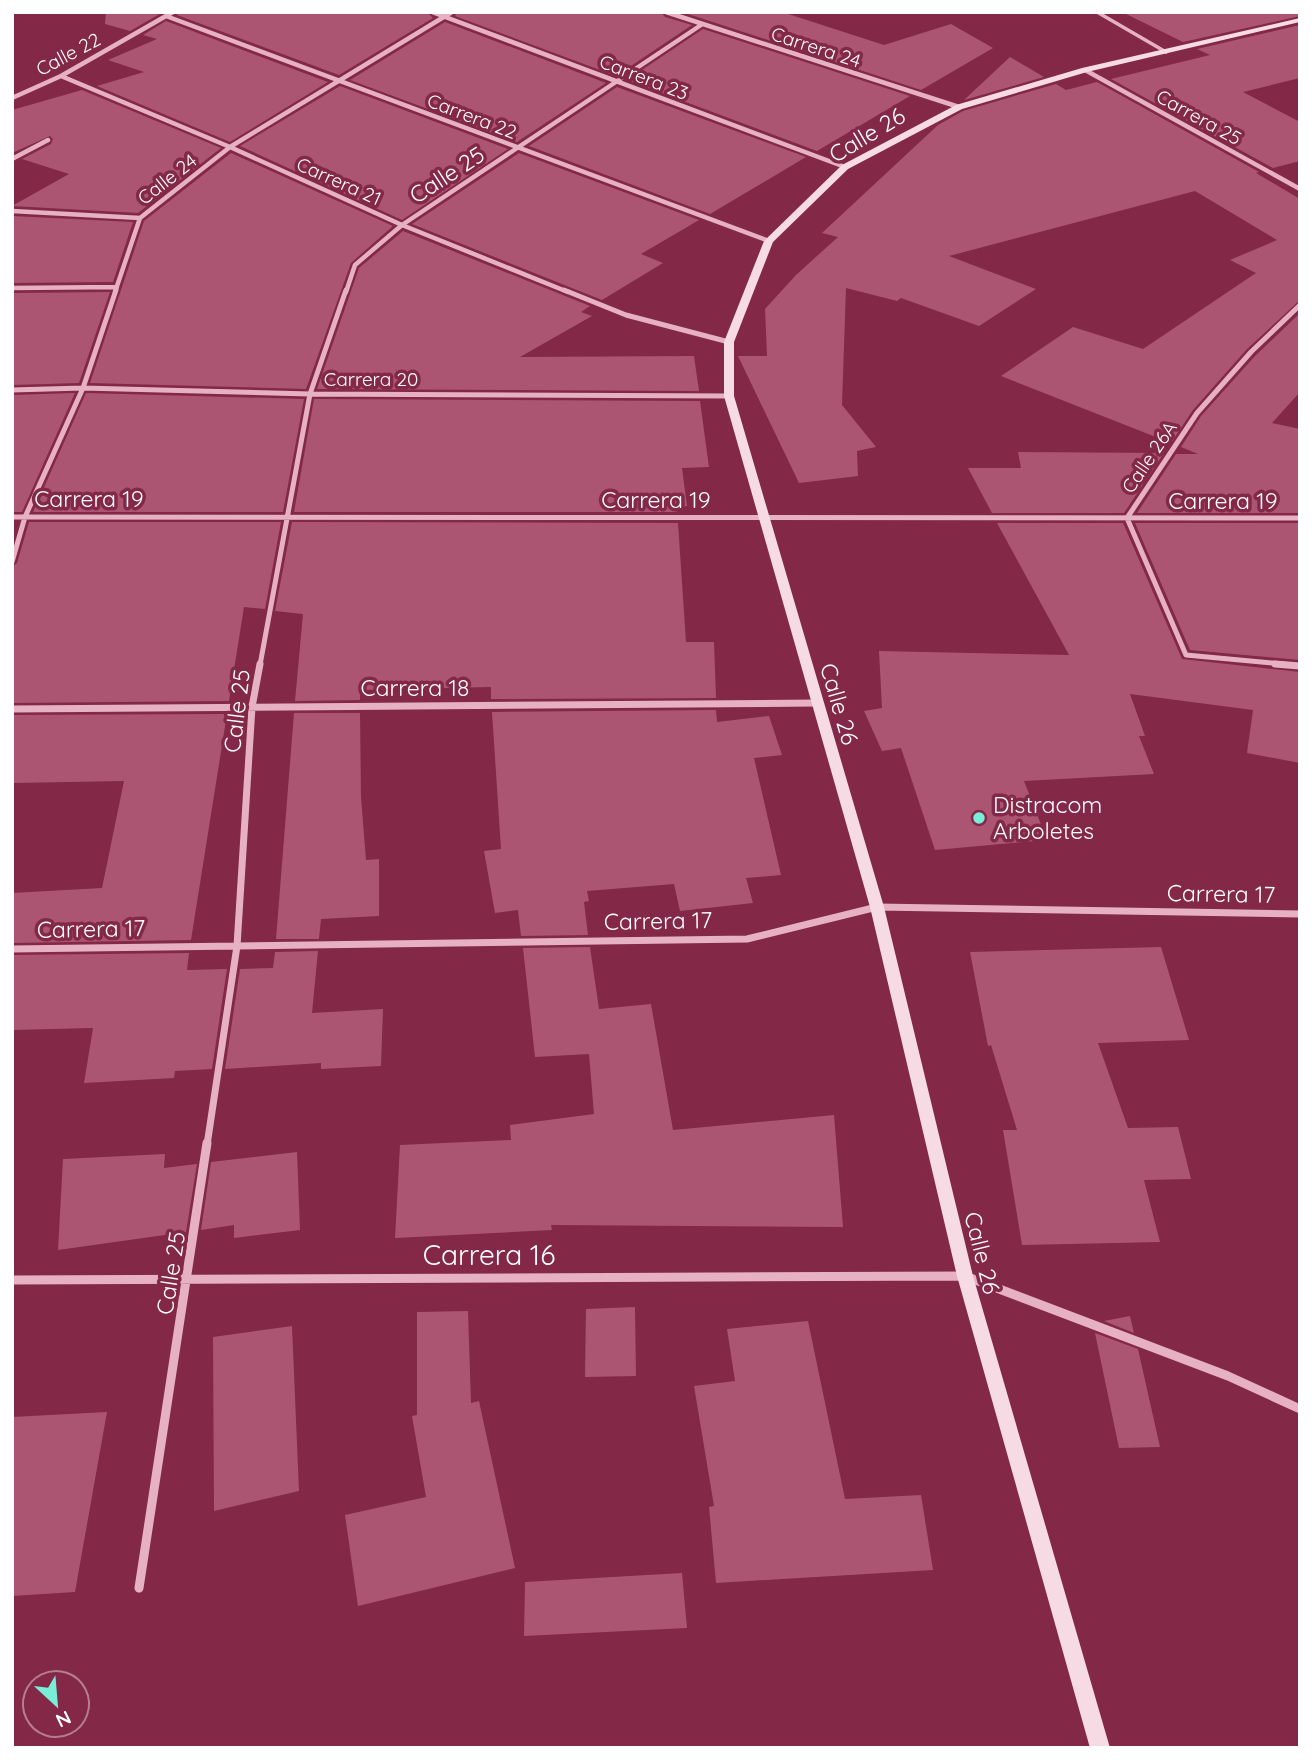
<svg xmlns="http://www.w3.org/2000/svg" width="1312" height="1760" font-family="Quicksand,sans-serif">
	<rect width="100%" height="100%" fill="#832847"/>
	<path fill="#ac5573" d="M 106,12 L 163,12 L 130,31 L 105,24 Z
		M 178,12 L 427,12 L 433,18 L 339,75 L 177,15 Z
		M 457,12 L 661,12 L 665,17 L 692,25 L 616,76 L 455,16 Z
		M 682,12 L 782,12 L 884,45 L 951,24 L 993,48 L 921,90 Z
		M 1122,12 L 1300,12 L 1300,16 L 1183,42 Z
		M 166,21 L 328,82 L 230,142 L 97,86 L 144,72 L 108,60 L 157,39 L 143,35 Z
		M 445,22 L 606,83 L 517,142 L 350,80 Z
		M 1300,25 L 1300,78 L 1243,92 L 1300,122 L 1300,161 L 1273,168 L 1111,79 L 1210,55 L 1197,49 Z
		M 703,29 L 910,96 L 817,151 L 627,80 Z
		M 1010,57 L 1044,77 L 964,100 Z
		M 1097,82 L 1259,172 L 1256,173 L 1300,199 L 1300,300 L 1247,349 L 1193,410 L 1171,443 L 1001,376 L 1073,327 L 1143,349 L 1256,273 L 1230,260 L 1277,240 L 1195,191 L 949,256 L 1036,289 L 979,326 L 901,298 L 897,301 L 846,288 L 842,405 L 876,447 L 857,451 L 858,476 L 799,483 L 738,356 L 767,356 L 765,309 L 796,275 L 838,237 L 822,233 L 938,125 L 963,111 L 1056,84 L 1066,90 Z
		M 340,86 L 508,149 L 402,220 L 240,146 Z
		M 617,87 L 806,157 L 710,214 L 529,146 Z
		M 82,90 L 221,148 L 138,213 L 12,206 L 69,174 L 22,159 L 51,144 L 53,139 L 50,136 L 12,153 L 12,110 Z
		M 231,153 L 393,226 L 351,263 L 306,389 L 90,383 L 144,221 Z
		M 519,153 L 699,220 L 641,254 L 663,263 L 602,300 L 412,224 Z
		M 12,216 L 133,222 L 113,282 L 12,283 Z
		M 403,231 L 590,306 L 581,312 L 592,316 L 520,357 L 694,356 L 699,391 L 317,389 L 359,268 Z
		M 110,292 L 79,383 L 12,385 L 12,293 Z
		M 1300,313 L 1300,392 L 1272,423 L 1300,429 L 1300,513 L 1137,513 L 1176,454 L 1198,454 L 1181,447 L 1201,416 L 1255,356 Z
		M 75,393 L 22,512 L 12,512 L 12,395 Z
		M 86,393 L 304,399 L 283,512 L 33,512 Z
		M 314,399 L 700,401 L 709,467 L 682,468 L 687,506 L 677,507 L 677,512 L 294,512 Z
		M 1018,452 L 1164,453 L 1124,513 L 992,513 L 968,468 L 1021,468 Z
		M 29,522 L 281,522 L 265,609 L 244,607 L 229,701 L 12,703 L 12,567 L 17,563 Z
		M 292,522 L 678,523 L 686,642 L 714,642 L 716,698 L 491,699 L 491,687 L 360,690 L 360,700 L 295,701 L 303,614 L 275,611 Z
		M 997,523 L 1123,523 L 1182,659 L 1300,672 L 1300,763 L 1247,753 L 1253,710 L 1130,694 L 1145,736 L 1139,736 L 1154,774 L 1024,781 L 1047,840 L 935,850 L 901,748 L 882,751 L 864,711 L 882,708 L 879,651 L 1069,655 Z
		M 1135,523 L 1300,523 L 1300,660 L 1190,650 Z
		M 716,710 L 717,722 L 769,716 L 782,755 L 754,758 L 781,875 L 746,878 L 753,903 L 680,911 L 674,884 L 587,891 L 589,901 L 584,902 L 588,935 L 521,936 L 518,910 L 495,913 L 484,851 L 501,849 L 492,712 Z
		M 294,713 L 360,713 L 361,797 L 366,860 L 379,859 L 379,916 L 321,919 L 319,939 L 276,939 Z
		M 227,714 L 191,940 L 12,943 L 12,893 L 102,888 L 124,781 L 12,783 L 12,715 Z
		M 590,947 L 599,1009 L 651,1004 L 673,1130 L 834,1115 L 843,1227 L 551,1225 L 552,1230 L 395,1238 L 400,1145 L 511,1140 L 510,1125 L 594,1114 L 589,1054 L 535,1057 L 523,948 Z
		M 1161,947 L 1189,1040 L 1098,1043 L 1128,1128 L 1178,1127 L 1191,1179 L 1144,1180 L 1160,1242 L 1022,1245 L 1003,1130 L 1017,1130 L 991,1045 L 988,1046 L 970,952 Z
		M 318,951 L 312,1013 L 383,1009 L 381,1066 L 321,1069 L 321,1063 L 225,1069 L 240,969 L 273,968 L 275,952 Z
		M 189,953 L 187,970 L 227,969 L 212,1069 L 175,1071 L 174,1078 L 84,1083 L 93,1028 L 12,1030 L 12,955 Z
		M 297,1152 L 300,1230 L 234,1238 L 234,1225 L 201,1230 L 211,1162 Z
		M 165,1154 L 164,1168 L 197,1164 L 186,1232 L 58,1250 L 63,1159 Z
		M 635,1307 L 636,1376 L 585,1377 L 586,1309 Z
		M 468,1311 L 471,1403 L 479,1401 L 515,1568 L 358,1606 L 345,1515 L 426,1497 L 412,1416 L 417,1415 L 417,1312 Z
		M 1130,1316 L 1134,1333 L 1104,1321 Z
		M 808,1321 L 845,1499 L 921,1495 L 933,1570 L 716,1583 L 709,1507 L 714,1506 L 694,1386 L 735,1381 L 727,1329 Z
		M 292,1326 L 299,1491 L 214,1511 L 213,1337 Z
		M 1095,1333 L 1138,1349 L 1160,1447 L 1119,1448 Z
		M 107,1412 L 75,1592 L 12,1596 L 12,1417 Z
		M 682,1573 L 687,1628 L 524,1636 L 525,1582 Z"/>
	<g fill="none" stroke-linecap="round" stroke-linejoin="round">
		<path stroke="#e7b1c4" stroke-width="3.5" d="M 1097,12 L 1166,52"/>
		<path stroke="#e7b1c4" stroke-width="4.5" d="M 432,12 L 845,167
			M 666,12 L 959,107
			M 166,16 L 769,241
			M 1085,70 L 1300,189
			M 61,76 L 230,147 L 402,225 L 568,292
			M 12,98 L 61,76 L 173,12
			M 12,159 L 48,140
			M 12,211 L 140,218
			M 12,288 L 117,287
			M 115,292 L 140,218 L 230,147 L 452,12
			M 346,292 L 355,265 L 402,225 L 701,25"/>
		<path stroke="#e7b1c4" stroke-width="5" d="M 564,290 L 626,315 L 729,342
			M 12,390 L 83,388 L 310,394 L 729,396
			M 12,517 L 1300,518
			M 12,562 L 25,517 L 83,388 L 116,290
			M 260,665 L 310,394 L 346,290
			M 1293,665 L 1186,655 L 1127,518 L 1197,413 L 1251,352 L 1300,305"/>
		<path stroke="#e7b1c4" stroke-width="7" d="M 1275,664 L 1300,666
			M 12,709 L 817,703
			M 12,949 L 747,939 L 877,907 L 1300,914
			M 207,1145 L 237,946 L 252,707 L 260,664"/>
		<path stroke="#e7b1c4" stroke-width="9" d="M 12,1280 L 965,1276 L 1228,1376 L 1300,1409
			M 139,1588 L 207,1143"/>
		<path fill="#f6dbe4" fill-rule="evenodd" d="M 1300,18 L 1300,22 L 1087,72 L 962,109 L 848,169 L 773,242 L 734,342 L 734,396 L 884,907 L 973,1276 L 1110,1748 L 1090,1748 L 957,1276 L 870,907 L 724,396 L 724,342 L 764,241 L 842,165 L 956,105 L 1082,68 Z"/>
	</g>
	<circle fill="#78eed8" stroke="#832847" stroke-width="2.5" cx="979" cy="818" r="7"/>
	<g text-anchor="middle" stroke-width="7" stroke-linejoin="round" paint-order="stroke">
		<g font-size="19" fill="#fff" stroke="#832847">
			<text transform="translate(816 47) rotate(18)" y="7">Carrera 24</text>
			<text transform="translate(68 54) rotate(-28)" y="7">Calle 22</text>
			<text transform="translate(644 77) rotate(21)" y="7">Carrera 23</text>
			<text transform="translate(472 116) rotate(21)" y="7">Carrera 22</text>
			<text transform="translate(1199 117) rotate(29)" y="7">Carrera 25</text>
			<text transform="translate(167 179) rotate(-38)" y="7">Calle 24</text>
			<text transform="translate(339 181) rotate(24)" y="7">Carrera 21</text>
			<text x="371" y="386">Carrera 20</text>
			<text transform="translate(1149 457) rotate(-56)" y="7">Calle 26A</text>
		</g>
		<g font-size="23" fill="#fff" stroke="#832847">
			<text transform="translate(867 135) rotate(-31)" y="8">Calle 26</text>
			<text transform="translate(447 175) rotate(-33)" y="8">Calle 25</text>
			<text x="89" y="507">Carrera 19</text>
			<text x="656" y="508">Carrera 19</text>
			<text x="1223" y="509">Carrera 19</text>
			<text x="415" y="696">Carrera 18</text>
			<text transform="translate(839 704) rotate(74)" y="8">Calle 26</text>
			<text transform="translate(237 711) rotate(-83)" y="8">Calle 25</text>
			<text transform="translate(1221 894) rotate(1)" y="8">Carrera 17</text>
			<text transform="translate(658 921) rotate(-1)" y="8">Carrera 17</text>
			<text transform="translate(91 929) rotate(-1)" y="8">Carrera 17</text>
			<text transform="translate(982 1253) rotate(76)" y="8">Calle 26</text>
			<text transform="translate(171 1273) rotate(-81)" y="8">Calle 25</text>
		</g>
		<g font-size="23" fill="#fff" stroke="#832847" text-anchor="start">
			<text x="993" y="813">Distracom<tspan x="993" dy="26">Arboletes</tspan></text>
		</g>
		<g font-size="28" fill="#fff" stroke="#832847">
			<text x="489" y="1265">Carrera 16</text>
		</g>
	</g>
	<rect width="1312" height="1760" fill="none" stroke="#ffffff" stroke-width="28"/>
	<g transform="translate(56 1704) rotate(154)"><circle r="33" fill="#832847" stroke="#b57e91" stroke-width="2"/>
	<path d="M0-5L12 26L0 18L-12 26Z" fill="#78eed8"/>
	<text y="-10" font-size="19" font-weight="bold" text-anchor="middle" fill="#ffffff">N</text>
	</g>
</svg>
